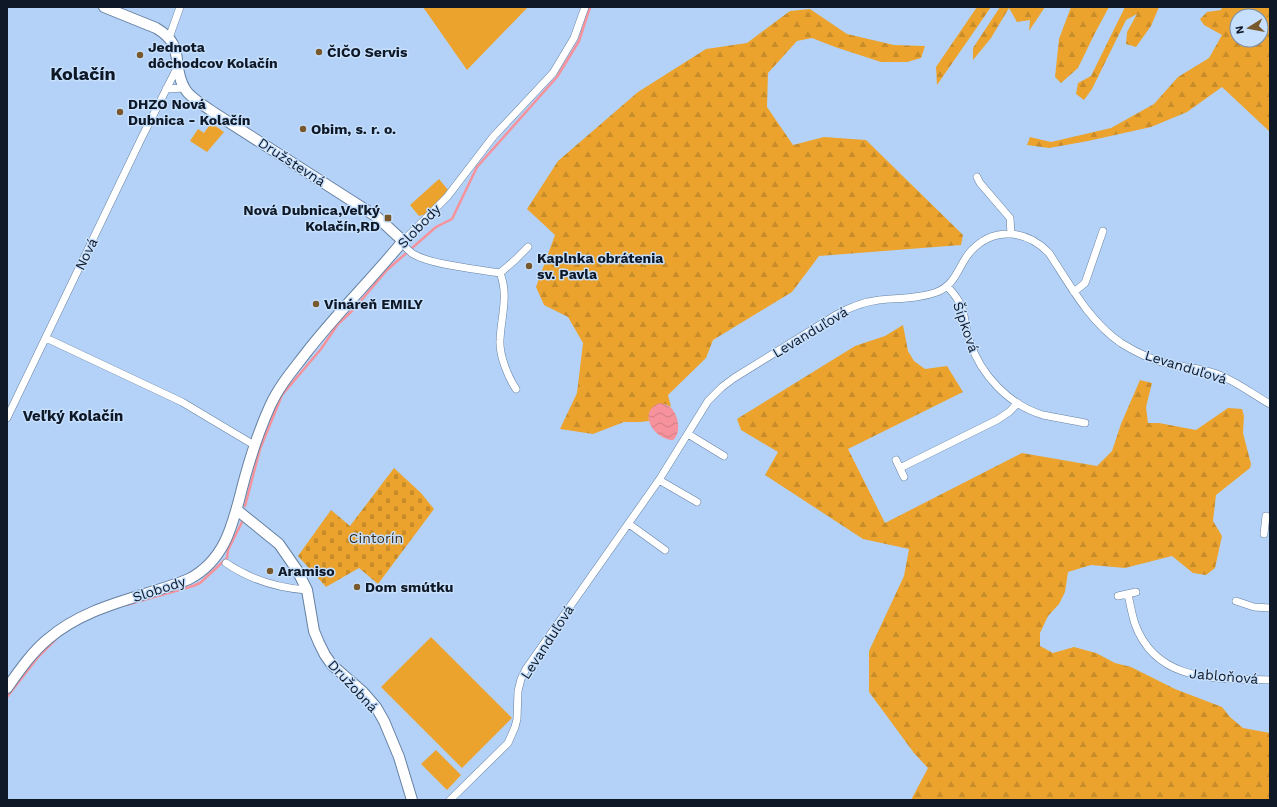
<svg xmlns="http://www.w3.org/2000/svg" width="1277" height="807" font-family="'Work Sans',sans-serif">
	<defs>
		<pattern id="forest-firs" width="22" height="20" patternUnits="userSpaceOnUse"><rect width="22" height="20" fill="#eba32e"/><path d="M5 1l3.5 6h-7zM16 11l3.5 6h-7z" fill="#c88c29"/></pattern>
		<pattern id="cemetery-stones" width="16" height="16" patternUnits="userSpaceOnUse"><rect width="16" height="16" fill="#eba32e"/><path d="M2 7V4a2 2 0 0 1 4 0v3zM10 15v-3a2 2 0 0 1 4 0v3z" fill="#c88c29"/></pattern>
		<pattern id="water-waves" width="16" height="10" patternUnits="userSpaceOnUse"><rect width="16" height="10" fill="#f5929c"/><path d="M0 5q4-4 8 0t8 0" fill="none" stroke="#d17d86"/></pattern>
	</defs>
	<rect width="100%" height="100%" fill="#b4d2f7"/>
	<path fill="#eba32e" d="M 423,7 L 528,7 L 467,70 Z
		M 211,123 L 224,132 L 207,152 L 190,141 L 198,129 L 204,133 Z
		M 439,179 L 448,190 L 426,214 L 419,216 L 410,205 Z
		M 431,637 L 512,718 L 462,768 L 381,687 Z
		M 436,750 L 461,775 L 447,790 L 421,764 Z"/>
	<path fill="url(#forest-firs)" fill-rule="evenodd" d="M 977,7 L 991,7 L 937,85 L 936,67 Z
		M 1000,7 L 1045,7 L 1029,31 L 1030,20 L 1017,22 L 1009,8 L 991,38 L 973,60 L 973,48 Z
		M 1071,7 L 1109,7 L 1095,33 L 1078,68 L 1061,83 L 1055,77 L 1059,39 Z
		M 1125,7 L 1159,7 L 1151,26 L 1136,47 L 1126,44 L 1127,32 L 1137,14 L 1126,20 L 1092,89 L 1084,100 L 1076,94 L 1078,83 L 1091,76 Z
		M 1222,7 L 1270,7 L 1270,132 L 1222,87 L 1187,112 L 1151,127 L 1088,141 L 1049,148 L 1027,145 L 1030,137 L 1051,142 L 1111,128 L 1154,104 L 1178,77 L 1209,58 L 1222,35 L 1204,25 L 1200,19 L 1207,12 L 1221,10 ZM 1237,16 L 1261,16 L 1261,40 L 1237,40 Z
		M 810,9 L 847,34 L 894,45 L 925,46 L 921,58 L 907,62 L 881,62 L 835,47 L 812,38 L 797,41 L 768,73 L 767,107 L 793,145 L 824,137 L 866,140 L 963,235 L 961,245 L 819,256 L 792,292 L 713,340 L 706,358 L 668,395 L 671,407 C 659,399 648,408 649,421 L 640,422 L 624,422 L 593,434 L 560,429 L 577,393 L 583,343 L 568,317 L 544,305 L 536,287 L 555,235 L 527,209 L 558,161 L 638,92 L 706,49 L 747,43 L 790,11 Z
		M 903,325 L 908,351 L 914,361 L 925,369 L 947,366 L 963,392 L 848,449 L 885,523 L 1022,453 L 1097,466 L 1112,451 L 1121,424 L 1140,380 L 1152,383 L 1146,407 L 1148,423 L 1159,423 L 1196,430 L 1228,408 L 1242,409 L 1244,416 L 1243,433 L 1251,464 L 1250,468 L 1216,495 L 1213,521 L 1222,536 L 1215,568 L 1206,575 L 1193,573 L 1172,556 L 1125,568 L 1091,565 L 1068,572 L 1065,592 L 1059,604 L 1048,616 L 1040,633 L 1040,646 L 1053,653 L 1074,647 L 1096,653 L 1115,663 L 1131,667 L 1175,689 L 1222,707 L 1230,717 L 1243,728 L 1270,733 L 1270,800 L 911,800 L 928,768 L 914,753 L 869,692 L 869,651 L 904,576 L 909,549 L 863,539 L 765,475 L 778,452 L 741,430 L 737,419 L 855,346 L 885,336 Z"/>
	<path fill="url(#cemetery-stones)" d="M 394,468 L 421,493 L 434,509 L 378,584 L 359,568 L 326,587 L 298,556 L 331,510 L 350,526 Z"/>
	<path fill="url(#water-waves)" d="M 660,403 C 664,404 667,405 670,407 C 678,413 682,433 673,440 C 654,440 636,411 660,403 Z"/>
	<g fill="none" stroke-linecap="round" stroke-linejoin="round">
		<path stroke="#f5929c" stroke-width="2.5" d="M 245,506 L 260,449 L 282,395 L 321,349 L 338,324 L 353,310 L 387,270 L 436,227 L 452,219 L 477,167 L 557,77 L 579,41 L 590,7
			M 126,605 L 193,586 L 200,583 L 227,558 L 228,550 L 242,522
			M 7,697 L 38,657 L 56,639"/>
		<defs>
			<path id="street" d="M 169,38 L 180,7
				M 166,89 L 184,88
				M 977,177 L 980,183 L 1010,218 L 1011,234
				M 403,241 L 447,197 L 493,137 L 553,73 L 574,38 L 585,7
				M 402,243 C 405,247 409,251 413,254 C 432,265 477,269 500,273 L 515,260 L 528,247
				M 500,273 C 509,295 501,317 500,340 C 499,355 508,377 516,389
				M 947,286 C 954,294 961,302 963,312 C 966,322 966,332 970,342 C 981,375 1009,405 1043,415 C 1057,418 1071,420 1085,423
				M 1074,292 L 1085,283 L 1103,231
				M 46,338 L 182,402 L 254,445
				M 7,418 L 142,137 L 178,66
				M 688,434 L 724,456
				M 896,460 L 904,477
				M 900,468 L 997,420 L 1009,412 L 1018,403
				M 659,480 L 697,502
				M 629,524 L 665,550
				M 1264,534 L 1266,516
				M 226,563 C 251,580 277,588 307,590
				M 1128,594 C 1130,604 1132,615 1135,624 C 1157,684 1218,678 1270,680
				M 1118,596 L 1136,592
				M 1236,601 L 1254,607 L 1270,608
				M 450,800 L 508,743 L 515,727 L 517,719 L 518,691 L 521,679 L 526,669 L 659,480 L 708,401 L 722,387 L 734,378 L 836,315 C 850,307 863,302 879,300 C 898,298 918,299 937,292 C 957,284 958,265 971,251 C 994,226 1027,230 1049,253 C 1070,285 1089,321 1121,343 C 1137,353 1156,362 1175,365 C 1189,368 1203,369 1217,374 C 1236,381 1252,394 1270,404"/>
			<path id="secondary" d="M 237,510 L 279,544 L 297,570 L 307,590 L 314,631 L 319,643 L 325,655 L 332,665 L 363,692 L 376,707 L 384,721 L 399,757 L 412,800
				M 7,688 C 19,671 32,652 48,639 C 89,604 142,598 189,579 C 229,558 234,517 245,477 C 252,452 260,428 270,406 C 279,386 293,370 306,353 C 336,314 372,279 403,241 L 377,217 L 213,112 C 204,105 191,99 185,89 C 170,64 187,46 156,28 L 104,7"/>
		</defs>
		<use href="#street" stroke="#6580a2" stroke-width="8"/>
		<use href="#secondary" stroke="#6580a2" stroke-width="12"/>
		<use href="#street" stroke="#fff" stroke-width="7"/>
		<use href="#secondary" stroke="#fff" stroke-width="10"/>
	</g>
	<g fill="#78592e" stroke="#c6dffd" stroke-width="1.5">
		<circle cx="319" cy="52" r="4"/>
		<circle cx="140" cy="55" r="4"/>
		<circle cx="120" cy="112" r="4"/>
		<circle cx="303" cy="129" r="4"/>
		<rect x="384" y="214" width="8" height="8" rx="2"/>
		<circle cx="529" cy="266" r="4"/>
		<circle cx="316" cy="304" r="4"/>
		<circle cx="270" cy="571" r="4"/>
		<circle cx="357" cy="587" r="4"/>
	</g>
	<g text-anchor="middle" stroke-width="3" stroke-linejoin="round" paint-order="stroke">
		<g font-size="14" font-weight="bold" fill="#0e1826" stroke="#c6dffd" text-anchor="start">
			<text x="148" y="52">Jednota<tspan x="148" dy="16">dôchodcov Kolačín</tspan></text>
			<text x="327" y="57">ČIČO Servis</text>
			<text x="128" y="109">DHZO Nová<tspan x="128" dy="16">Dubnica - Kolačín</tspan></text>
			<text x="311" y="134">Obim, s. r. o.</text>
			<text x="380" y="215" text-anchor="end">Nová Dubnica,Veľký<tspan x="380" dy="16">Kolačín,RD</tspan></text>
			<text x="537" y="263">Kaplnka obrátenia<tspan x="537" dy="16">sv. Pavla</tspan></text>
			<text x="324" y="309">Vináreň EMILY</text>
			<text x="278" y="576">Aramiso</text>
			<text x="365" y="592">Dom smútku</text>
		</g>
		<g font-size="14" fill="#0e1826" stroke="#c6dffd">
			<text transform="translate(292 162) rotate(33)" y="5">Družstevná</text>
			<text transform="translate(419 226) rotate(-46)" y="5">Slobody</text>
			<text transform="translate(86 254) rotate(-64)" y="5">Nová</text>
			<text transform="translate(966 327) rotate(71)" y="5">Šípková</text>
			<text transform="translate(810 332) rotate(-31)" y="5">Levanduľová</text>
			<text transform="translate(1186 367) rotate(17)" y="5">Levanduľová</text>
			<text transform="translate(159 589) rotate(-18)" y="5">Slobody</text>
			<text transform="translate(547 642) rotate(-57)" y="5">Levanduľová</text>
			<text transform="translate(1224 676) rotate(5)" y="5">Jabloňová</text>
			<text transform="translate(353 686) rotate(47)" y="5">Družobná</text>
		</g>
		<g font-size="14" fill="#392c19" stroke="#c6dffd">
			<text x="376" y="543">Cintorín</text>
		</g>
		<g font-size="15" font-weight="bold" fill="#0e1826" stroke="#c6dffd">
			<text x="73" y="421">Veľký Kolačín</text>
		</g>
		<g font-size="18" font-weight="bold" fill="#0e1826" stroke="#c6dffd">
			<text x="83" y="80">Kolačín</text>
		</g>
	</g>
	<rect width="1277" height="807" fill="none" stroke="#0e1826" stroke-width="16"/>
	<g transform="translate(1249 28) rotate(259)"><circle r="19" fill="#c6dffd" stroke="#7c8fa7"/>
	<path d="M0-3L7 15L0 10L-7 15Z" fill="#78592e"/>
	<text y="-6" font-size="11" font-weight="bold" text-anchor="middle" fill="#0e1826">N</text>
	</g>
</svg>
